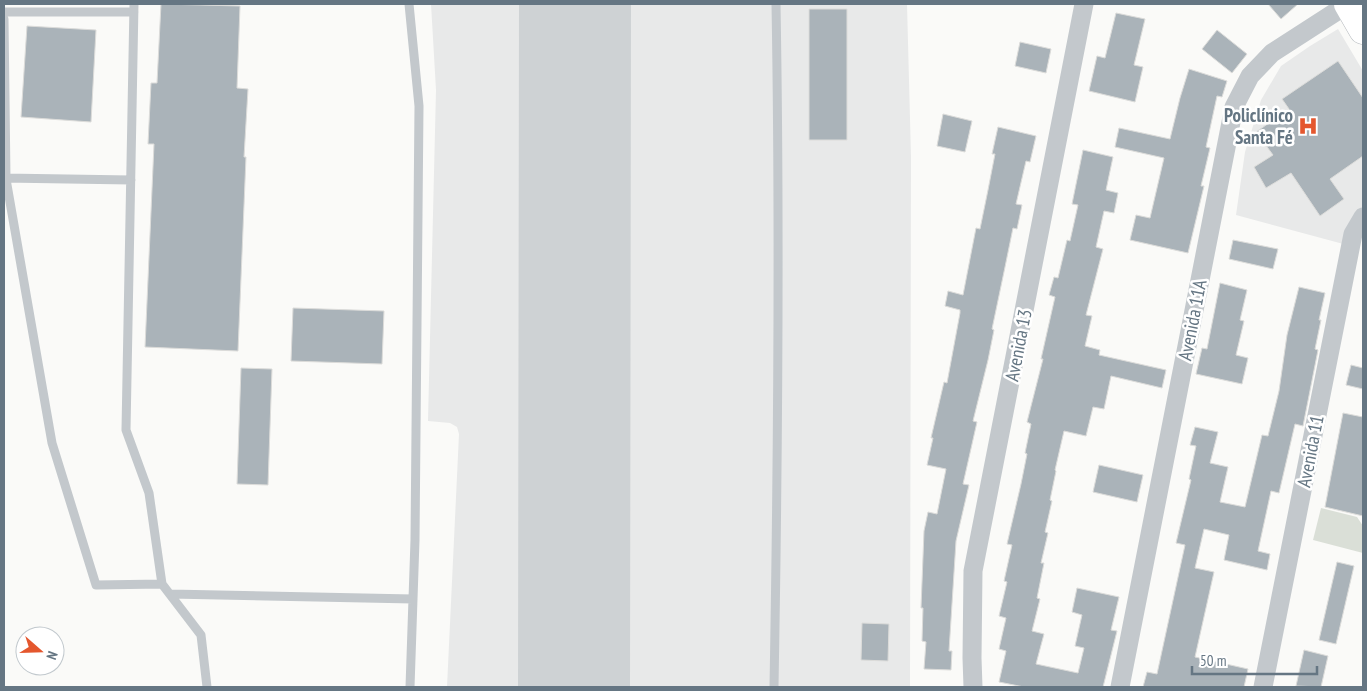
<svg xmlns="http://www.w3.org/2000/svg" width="1367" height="691" font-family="'PT Sans Narrow',sans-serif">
	<rect width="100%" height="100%" fill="#fafaf8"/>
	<path fill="#e8e9e9" d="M 431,4 L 907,4 L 911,157 L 910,687 L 447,687 L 459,434 L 457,427 L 450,423 L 428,421 L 436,90 Z
		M 1338,29 L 1363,71 L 1363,209 L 1347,245 L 1236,215 L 1245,152 L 1261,100 L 1281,66 L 1310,46 Z"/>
	<path fill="#dadfd7" d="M 1321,508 L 1357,517 L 1363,526 L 1363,553 L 1313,540 Z"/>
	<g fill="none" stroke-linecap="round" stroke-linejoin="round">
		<path stroke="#ced2d4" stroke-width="112" d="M 574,687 L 575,4"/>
	</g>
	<path fill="#aab3b9" stroke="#dcdcda" d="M 161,4 L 240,6 L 237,88 L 248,89 L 244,157 L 246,157 L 238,351 L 145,347 L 154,144 L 148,144 L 151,83 L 157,83 Z
		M 1268,4 L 1298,4 L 1281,19 Z
		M 809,9 L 847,9 L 847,140 L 809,140 Z
		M 1116,13 L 1145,19 L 1134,65 L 1143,67 L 1135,102 L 1089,91 L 1097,56 L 1105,58 Z
		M 27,26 L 96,30 L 91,122 L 21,117 Z
		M 1217,30 L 1247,54 L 1232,73 L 1202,49 Z
		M 1020,42 L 1051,49 L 1046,73 L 1015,66 Z
		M 1338,61 L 1363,98 L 1363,156 L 1330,179 L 1344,199 L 1320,216 L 1291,173 L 1266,188 L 1254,167 L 1273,155 L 1256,132 L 1289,109 L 1282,99 Z
		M 1189,69 L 1227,81 L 1222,97 L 1217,96 L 1206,147 L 1210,148 L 1201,186 L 1204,186 L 1188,253 L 1130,240 L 1136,215 L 1150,218 L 1164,158 L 1115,147 L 1119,128 L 1170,139 L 1180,98 Z
		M 943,114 L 972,121 L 965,152 L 937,146 Z
		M 998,127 L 1036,136 L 1030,162 L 1026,161 L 1016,204 L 1022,205 L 1017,229 L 1013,228 L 1005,267 L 992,329 L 994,330 L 988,360 L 973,421 L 977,422 L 963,484 L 969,485 L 956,541 L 949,651 L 952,651 L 951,670 L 924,669 L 926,642 L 922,641 L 923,608 L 921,608 L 924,531 L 928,512 L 937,514 L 946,469 L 927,465 L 933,438 L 931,438 L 944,382 L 947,383 L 960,313 L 960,310 L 945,306 L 948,291 L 963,295 L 976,228 L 980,229 L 988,190 L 995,154 L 992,154 Z
		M 1083,150 L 1113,157 L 1106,190 L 1118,193 L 1114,213 L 1104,211 L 1096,247 L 1103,249 L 1086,315 L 1092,316 L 1085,346 L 1100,350 L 1099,355 L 1166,370 L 1162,388 L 1111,376 L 1104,409 L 1093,407 L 1086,436 L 1064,431 L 1055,470 L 1056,471 L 1050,500 L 1052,501 L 1045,532 L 1048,533 L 1041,563 L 1044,563 L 1037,598 L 1040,599 L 1032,631 L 1044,634 L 1036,664 L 1078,673 L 1084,648 L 1075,646 L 1082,615 L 1072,612 L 1077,588 L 1119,597 L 1111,630 L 1117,631 L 1103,687 L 1024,687 L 999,682 L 1006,651 L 999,649 L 1006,618 L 999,616 L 1007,582 L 1004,581 L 1012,545 L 1007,544 L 1021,484 L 1027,454 L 1025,453 L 1031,424 L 1027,422 L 1043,359 L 1041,359 L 1055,297 L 1049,295 L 1054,277 L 1058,278 L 1067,240 L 1070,241 L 1078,205 L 1072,204 Z
		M 1233,240 L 1278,249 L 1273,269 L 1229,259 Z
		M 1220,283 L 1247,290 L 1240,320 L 1244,321 L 1236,355 L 1248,358 L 1242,384 L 1196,374 L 1202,348 L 1207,349 Z
		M 1299,287 L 1325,293 L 1319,320 L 1321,320 L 1315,349 L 1318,350 L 1303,426 L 1295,424 L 1279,493 L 1271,491 L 1258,551 L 1270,554 L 1267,570 L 1224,560 L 1229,535 L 1204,529 L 1195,568 L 1214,572 L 1195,657 L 1248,669 L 1244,687 L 1143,687 L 1147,672 L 1157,674 L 1185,545 L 1176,543 L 1191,480 L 1189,479 L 1196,446 L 1190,445 L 1195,427 L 1218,432 L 1210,463 L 1228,467 L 1220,502 L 1245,507 L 1262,435 L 1268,436 L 1279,391 L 1287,335 Z
		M 293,308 L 384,311 L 382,364 L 291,361 Z
		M 1351,365 L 1363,368 L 1363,389 L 1346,385 Z
		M 241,368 L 272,369 L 268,485 L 237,484 Z
		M 1343,413 L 1363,417 L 1363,516 L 1325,507 Z
		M 1099,465 L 1143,475 L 1137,502 L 1093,492 Z
		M 1337,562 L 1354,566 L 1336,644 L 1319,640 Z
		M 862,623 L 889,624 L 888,661 L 861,660 Z
		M 1304,650 L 1328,656 L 1321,687 L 1296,686 Z"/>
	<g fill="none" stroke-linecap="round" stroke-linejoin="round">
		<defs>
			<path id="highway" d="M 1348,4 L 1363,30"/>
		</defs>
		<use href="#highway" stroke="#b4b9bd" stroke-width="29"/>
		<path stroke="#c3c8cc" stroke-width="9" d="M 134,4 L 126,430 L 149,493 L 162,584 L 201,635 L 207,687
			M 409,4 L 419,106 L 415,540 L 410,687
			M 4,12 L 134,12
			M 4,19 L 6,179 L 52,443 L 96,585 L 162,584
			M 4,178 L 131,180
			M 170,594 L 413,599
			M 774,687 C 778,459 780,232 776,4"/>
		<path stroke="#c3c8cc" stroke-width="19" d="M 973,687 L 972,658 L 973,571 L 1084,4
			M 1120,687 L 1234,107 L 1250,76 L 1272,53 L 1348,4
			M 1263,687 L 1353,234 L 1363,217"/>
		<use href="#highway" stroke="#fff" stroke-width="28"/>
	</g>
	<defs>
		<symbol id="hospital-bare" viewBox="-9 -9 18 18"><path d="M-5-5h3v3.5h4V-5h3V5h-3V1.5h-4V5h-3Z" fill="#e4572e" stroke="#fff" stroke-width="2.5" paint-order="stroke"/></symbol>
	</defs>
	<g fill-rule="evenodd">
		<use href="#hospital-bare" x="1294" y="112" width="28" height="28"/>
	</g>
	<g text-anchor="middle" stroke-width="5" stroke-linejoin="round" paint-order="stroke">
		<g font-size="19" font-weight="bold" fill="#657683" stroke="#fff" text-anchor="end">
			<text x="1293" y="122">Policlínico<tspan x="1293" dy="22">Santa Fé</tspan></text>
		</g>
		<g font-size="19" fill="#657683" stroke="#fff">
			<text transform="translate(1192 320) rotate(-79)" y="7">Avenida 11A</text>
			<text transform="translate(1018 345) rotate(-79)" y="7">Avenida 13</text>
			<text transform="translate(1310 451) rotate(-79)" y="7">Avenida 11</text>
		</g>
	</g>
	<rect width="1367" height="691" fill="none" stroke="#657683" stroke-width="10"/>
	<g transform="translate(40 651) rotate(110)"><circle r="24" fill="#ffffff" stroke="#c1c8cd"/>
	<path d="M0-4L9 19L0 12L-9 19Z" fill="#e4572e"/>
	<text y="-8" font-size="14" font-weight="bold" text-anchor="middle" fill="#657683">N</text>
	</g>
	<path d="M1192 666v8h125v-8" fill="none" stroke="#657683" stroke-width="2.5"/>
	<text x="1200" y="666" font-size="15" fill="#657683" stroke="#ffffff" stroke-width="4" paint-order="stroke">50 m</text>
</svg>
